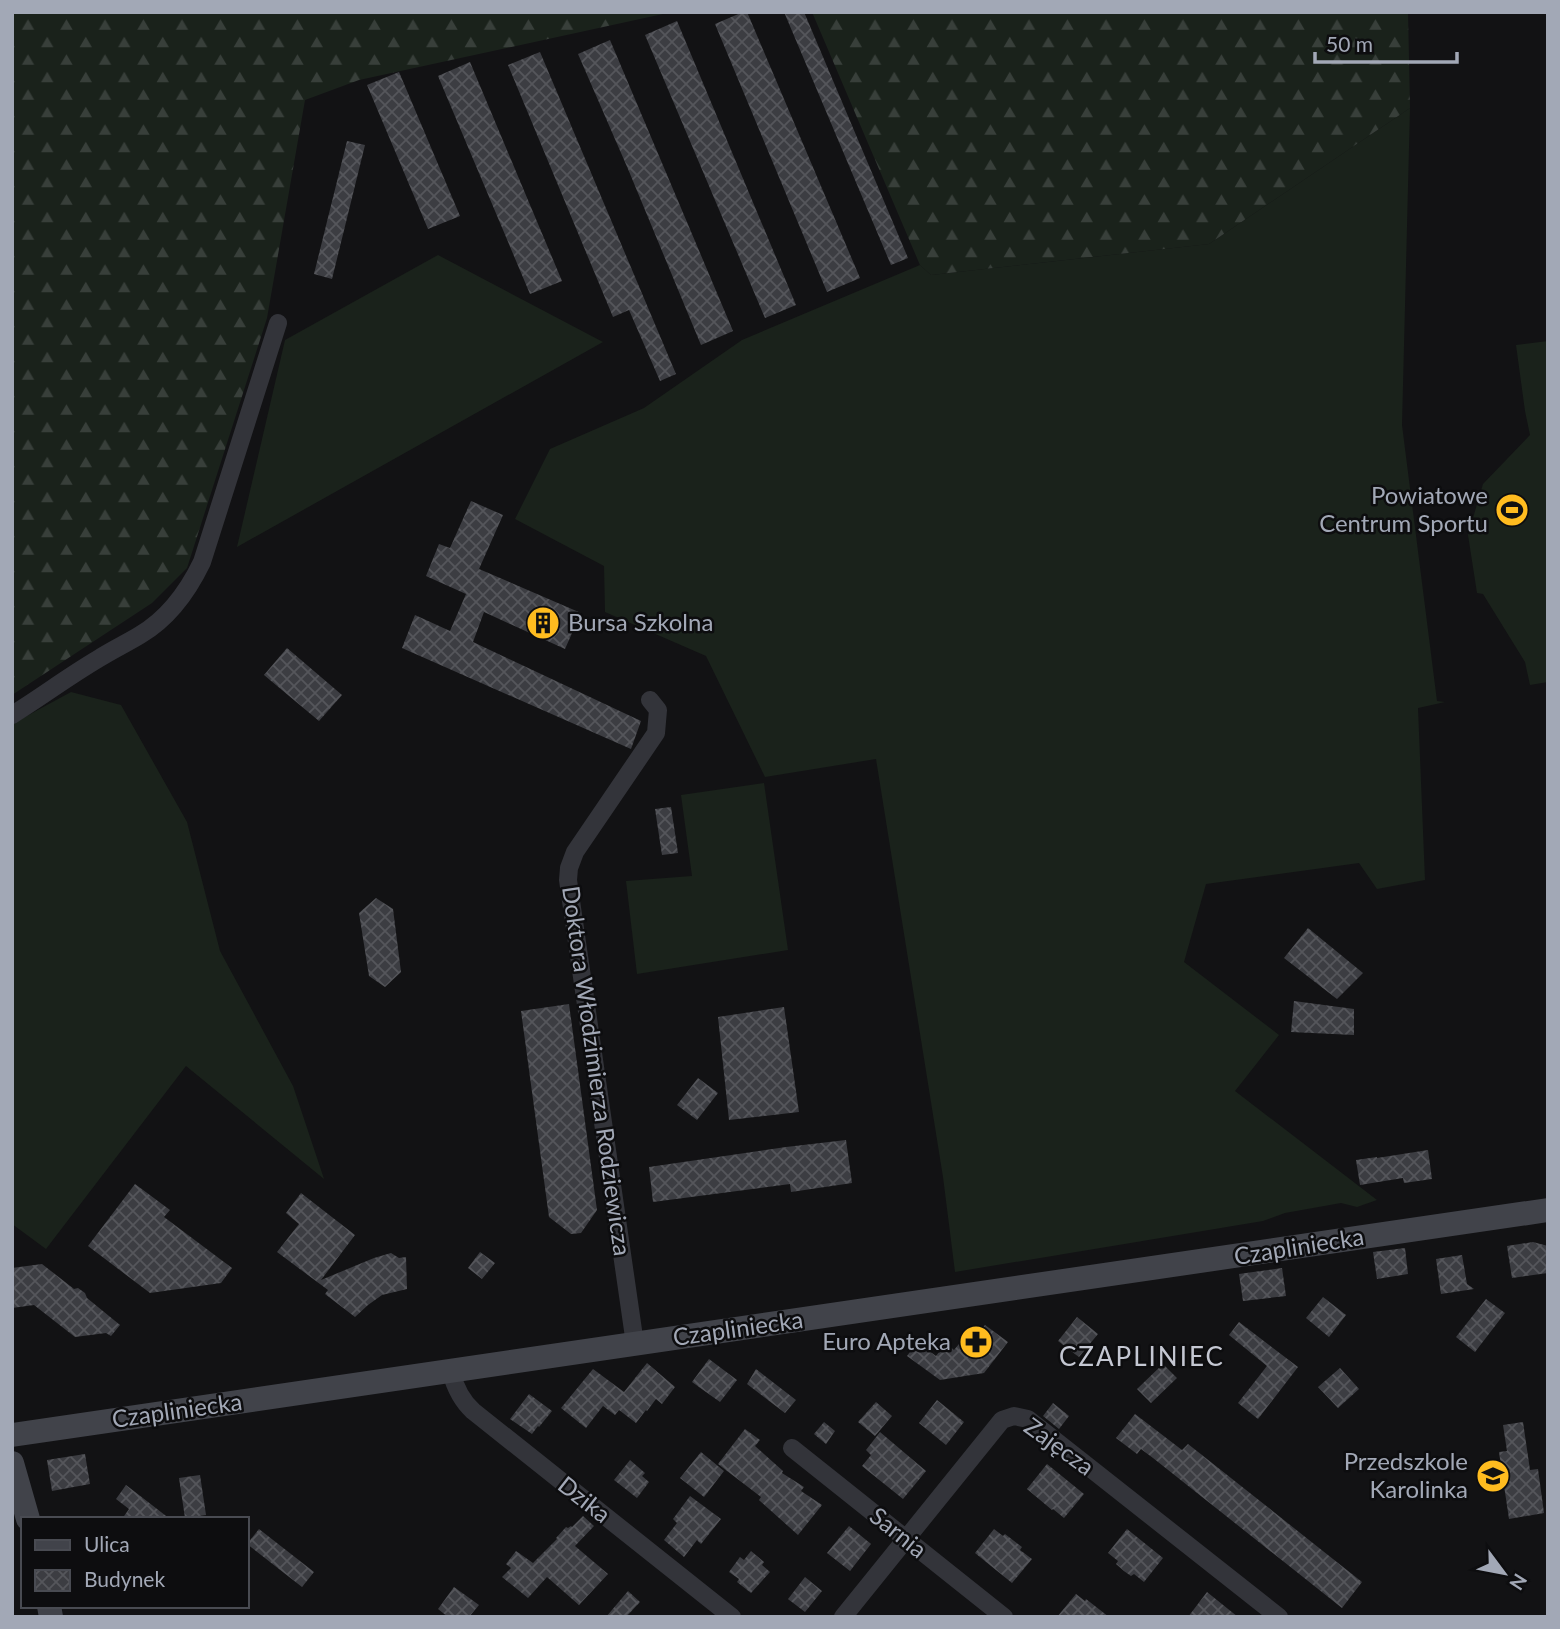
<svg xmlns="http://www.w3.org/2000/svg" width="1560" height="1629" font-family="Lato,sans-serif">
	<defs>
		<pattern id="forest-firs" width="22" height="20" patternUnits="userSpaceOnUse" patternTransform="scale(1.75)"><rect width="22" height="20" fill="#1a221b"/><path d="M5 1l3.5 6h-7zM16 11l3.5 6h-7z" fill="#383f3a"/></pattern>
		<pattern id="building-cross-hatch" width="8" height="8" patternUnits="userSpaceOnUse" patternTransform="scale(1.75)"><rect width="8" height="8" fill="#3c3d42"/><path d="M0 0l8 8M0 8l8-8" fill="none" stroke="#55565b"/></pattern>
	</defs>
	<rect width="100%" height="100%" fill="#121214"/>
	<path fill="#1a221b" d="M 1410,108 L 1402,425 L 1437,701 L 1445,702 L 1418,708 L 1425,880 L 1377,889 L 1359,863 L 1206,884 L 1184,962 L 1279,1035 L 1235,1091 L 1377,1200 L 1357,1207 L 1341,1203 L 1285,1213 L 1263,1221 L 955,1272 L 943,1177 L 876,759 L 765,777 L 706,656 L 605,612 L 604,566 L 515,519 L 550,449 L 644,408 L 742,340 L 920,265 L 931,275 L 1209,244 Z
		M 438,255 L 603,342 L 237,547 L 285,340 Z
		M 1548,341 L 1548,682 L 1530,685 L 1525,662 L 1483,594 L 1477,593 L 1468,535 L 1483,484 L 1530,435 L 1525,411 L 1516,345 Z
		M 71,692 L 121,705 L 187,822 L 220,951 L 293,1086 L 324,1179 L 186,1066 L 46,1249 L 12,1224 L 12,724 Z
		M 764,783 L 788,950 L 637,974 L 626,881 L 692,876 L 681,795 Z"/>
	<path fill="url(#forest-firs)" d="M 12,12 L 672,12 L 359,80 L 305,100 L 267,318 L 187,568 L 152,603 L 12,695 Z
		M 812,12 L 1408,12 L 1410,108 L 1209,244 L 931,275 L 920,265 Z"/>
	<path fill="url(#building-cross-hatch)" d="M 743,12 L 747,12 L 750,19 L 860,278 L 827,292 L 715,24 Z
		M 784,12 L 804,12 L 908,258 L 891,265 Z
		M 677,21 L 796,305 L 765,318 L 645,35 Z
		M 610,40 L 733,331 L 701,345 L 628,169 L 578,54 Z
		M 540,52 L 676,374 L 660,381 L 629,310 L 613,317 L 508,65 Z
		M 470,62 L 562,281 L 530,294 L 438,76 Z
		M 399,72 L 460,216 L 428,229 L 367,85 Z
		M 347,141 L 365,145 L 332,279 L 314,274 Z
		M 471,501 L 503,515 L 479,569 L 581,613 L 565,649 L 484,612 L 473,642 L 641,721 L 631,749 L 402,648 L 415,615 L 450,631 L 466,594 L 426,576 L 439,544 L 450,548 Z
		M 287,648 L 342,695 L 319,721 L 264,675 Z
		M 671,807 L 678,853 L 662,855 L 655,809 Z
		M 376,898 L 393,909 L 401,972 L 385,987 L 369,976 L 359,913 Z
		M 1308,928 L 1363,973 L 1337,999 L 1284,958 Z
		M 1294,1001 L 1354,1009 L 1354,1035 L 1291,1032 Z
		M 569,1004 L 597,1210 L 581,1233 L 571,1234 L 549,1217 L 521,1011 Z
		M 784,1007 L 799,1112 L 729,1120 L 718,1017 Z
		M 698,1078 L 718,1093 L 697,1120 L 677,1105 Z
		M 846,1140 L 852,1183 L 791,1192 L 790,1184 L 653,1202 L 649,1167 L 786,1147 Z
		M 1428,1150 L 1432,1179 L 1404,1183 L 1403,1178 L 1360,1185 L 1356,1160 L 1377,1157 L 1377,1158 Z
		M 135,1184 L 170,1210 L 164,1217 L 232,1268 L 221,1283 L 150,1293 L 88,1246 Z
		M 301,1193 L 355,1235 L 321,1280 L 374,1258 L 391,1253 L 399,1258 L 406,1257 L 407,1289 L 382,1295 L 368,1305 L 355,1317 L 325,1294 L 328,1290 L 277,1252 L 299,1224 L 286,1213 Z
		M 1533,1242 L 1548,1246 L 1548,1273 L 1512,1278 L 1507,1246 Z
		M 1405,1248 L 1408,1274 L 1377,1279 L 1373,1252 Z
		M 480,1252 L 495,1263 L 482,1279 L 468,1268 Z
		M 1462,1255 L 1467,1284 L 1474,1289 L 1441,1294 L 1436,1259 Z
		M 42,1264 L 74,1289 L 78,1288 L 85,1293 L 87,1298 L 120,1325 L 111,1336 L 106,1333 L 75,1337 L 34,1305 L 12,1308 L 12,1268 Z
		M 1282,1268 L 1286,1296 L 1243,1301 L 1239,1274 Z
		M 1323,1297 L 1346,1315 L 1329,1337 L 1306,1318 Z
		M 1486,1299 L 1505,1313 L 1475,1352 L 1456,1337 Z
		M 1077,1317 L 1098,1334 L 1079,1357 L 1058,1341 Z
		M 1239,1322 L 1298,1367 L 1258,1419 L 1238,1403 L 1267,1366 L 1229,1335 Z
		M 985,1325 L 1008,1342 L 984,1373 L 940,1380 L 907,1356 L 917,1342 L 936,1356 L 946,1343 L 954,1350 L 968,1333 L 980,1331 Z
		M 709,1359 L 737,1380 L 720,1402 L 692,1382 Z
		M 647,1363 L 675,1387 L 662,1404 L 656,1399 L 647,1411 L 646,1410 L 636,1423 L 619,1410 L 615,1415 L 603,1406 L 586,1428 L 561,1408 L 593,1369 L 624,1392 Z
		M 1163,1364 L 1177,1378 L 1151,1403 L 1137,1389 Z
		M 1340,1368 L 1359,1389 L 1338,1408 L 1318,1387 Z
		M 756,1369 L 796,1400 L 785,1413 L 747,1384 Z
		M 529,1394 L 552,1411 L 539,1427 L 538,1426 L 532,1434 L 510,1419 Z
		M 937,1400 L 964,1422 L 946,1445 L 919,1423 Z
		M 876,1402 L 892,1416 L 875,1436 L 858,1422 Z
		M 1053,1403 L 1069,1416 L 1059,1429 L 1043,1416 Z
		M 1135,1414 L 1182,1450 L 1188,1444 L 1362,1582 L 1342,1608 L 1153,1458 L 1141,1449 L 1137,1454 L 1116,1438 Z
		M 824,1422 L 835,1431 L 826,1444 L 814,1434 Z
		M 1523,1422 L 1530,1470 L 1538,1469 L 1544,1513 L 1509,1519 L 1499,1452 L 1507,1451 L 1503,1425 Z
		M 745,1429 L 760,1440 L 755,1446 L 783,1471 L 782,1473 L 804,1487 L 801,1491 L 822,1505 L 798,1535 L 759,1500 L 761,1497 L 718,1464 Z
		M 880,1432 L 926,1471 L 903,1499 L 862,1466 L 871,1455 L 866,1450 Z
		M 701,1452 L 724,1471 L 704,1497 L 680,1478 Z
		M 85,1454 L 90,1484 L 52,1491 L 47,1460 Z
		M 630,1460 L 645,1473 L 642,1476 L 649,1482 L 637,1498 L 614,1480 Z
		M 1047,1464 L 1084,1494 L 1064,1518 L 1053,1509 L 1052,1510 L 1027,1489 Z
		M 200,1475 L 206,1515 L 185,1518 L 179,1478 Z
		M 126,1485 L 139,1495 L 170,1519 L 122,1519 L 129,1509 L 116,1499 Z
		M 690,1496 L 721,1519 L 701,1544 L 697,1540 L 684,1557 L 664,1540 L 677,1523 L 673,1519 Z
		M 583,1516 L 594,1526 L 575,1546 L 608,1574 L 579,1605 L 547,1577 L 528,1598 L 502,1577 L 511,1568 L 506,1564 L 516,1551 L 533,1563 L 557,1539 L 556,1538 L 566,1527 L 568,1528 L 571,1526 L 572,1527 Z
		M 849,1526 L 871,1544 L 850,1571 L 827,1553 Z
		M 259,1529 L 314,1572 L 302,1587 L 247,1544 Z
		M 994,1529 L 1003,1536 L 1005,1534 L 1022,1547 L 1020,1550 L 1032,1559 L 1012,1583 L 975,1553 Z
		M 1127,1529 L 1163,1558 L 1144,1582 L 1134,1574 L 1131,1576 L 1124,1571 L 1116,1564 L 1118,1561 L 1108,1553 Z
		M 751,1551 L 764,1562 L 762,1565 L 770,1572 L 751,1593 L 737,1582 L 739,1579 L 729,1572 L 740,1557 L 744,1560 Z
		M 805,1577 L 822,1591 L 805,1612 L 788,1599 Z
		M 454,1587 L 479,1605 L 469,1617 L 448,1617 L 438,1609 Z
		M 628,1591 L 640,1602 L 626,1617 L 606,1617 Z
		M 1207,1592 L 1238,1617 L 1188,1617 Z
		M 1076,1594 L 1085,1601 L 1086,1599 L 1109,1617 L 1057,1617 Z"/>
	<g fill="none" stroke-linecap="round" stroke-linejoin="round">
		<path stroke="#33343a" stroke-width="18" d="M 12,715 C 41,697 69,676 98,659 C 112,650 127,643 140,635 C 169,618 188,591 202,562 L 278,323
			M 635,1344 L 568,880 L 569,868 L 575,852 L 656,733 L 658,710 L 650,700
			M 451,1372 C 455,1387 461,1400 473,1411 L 732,1617
			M 792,1448 L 1004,1617
			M 843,1617 L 1002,1420 L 1014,1416 L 1028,1419 L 1279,1617"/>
		<path stroke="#41434a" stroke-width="24" d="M 12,1435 L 1548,1210
			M 12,1463 L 28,1519
			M 49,1606 L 51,1617"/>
	</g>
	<defs>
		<symbol id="stadium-disc" viewBox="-11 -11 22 22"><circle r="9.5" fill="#ffbc1f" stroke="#0d0d0f"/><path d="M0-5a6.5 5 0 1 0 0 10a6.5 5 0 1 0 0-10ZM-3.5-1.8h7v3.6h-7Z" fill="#111"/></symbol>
		<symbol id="building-disc" viewBox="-11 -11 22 22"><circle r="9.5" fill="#ffbc1f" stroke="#0d0d0f"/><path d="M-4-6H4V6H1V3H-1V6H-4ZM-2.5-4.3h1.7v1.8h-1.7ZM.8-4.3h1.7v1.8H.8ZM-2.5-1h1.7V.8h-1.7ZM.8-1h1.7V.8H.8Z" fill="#111"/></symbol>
		<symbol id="pharmacy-disc" viewBox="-11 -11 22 22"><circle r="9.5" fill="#ffbc1f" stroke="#0d0d0f"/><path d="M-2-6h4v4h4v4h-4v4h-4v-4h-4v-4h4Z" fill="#111"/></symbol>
		<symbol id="school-disc" viewBox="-11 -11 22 22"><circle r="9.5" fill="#ffbc1f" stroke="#0d0d0f"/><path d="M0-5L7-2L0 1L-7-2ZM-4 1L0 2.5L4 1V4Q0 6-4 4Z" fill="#111"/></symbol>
	</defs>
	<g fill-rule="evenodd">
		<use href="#stadium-disc" x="1493" y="491" width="38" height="38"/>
		<use href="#building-disc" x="524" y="604" width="38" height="38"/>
		<use href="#pharmacy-disc" x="957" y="1323" width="38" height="38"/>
		<use href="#school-disc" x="1474" y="1457" width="38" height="38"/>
	</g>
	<g text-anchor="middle" stroke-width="5" stroke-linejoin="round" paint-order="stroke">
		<g font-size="24" fill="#a2a8b6" stroke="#0d0d0f" text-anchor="end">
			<text x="1488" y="504">Powiatowe<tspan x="1488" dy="28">Centrum Sportu</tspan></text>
			<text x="568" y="631" text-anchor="start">Bursa Szkolna</text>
			<text x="951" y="1350">Euro Apteka</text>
			<text x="1468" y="1470">Przedszkole<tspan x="1468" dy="28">Karolinka</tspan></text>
		</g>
		<g font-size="24" fill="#a2a8b6" stroke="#0d0d0f">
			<text transform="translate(596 1071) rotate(82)" y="8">Doktora Włodzimierza Rodziewicza</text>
			<text transform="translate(1299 1247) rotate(-9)" y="8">Czapliniecka</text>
			<text transform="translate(738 1329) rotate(-8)" y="8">Czapliniecka</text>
			<text transform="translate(177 1411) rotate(-8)" y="8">Czapliniecka</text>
			<text transform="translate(1059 1447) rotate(36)" y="8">Zajęcza</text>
			<text transform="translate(584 1500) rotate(38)" y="8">Dzika</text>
			<text transform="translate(898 1533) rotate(39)" y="8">Sarnia</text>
		</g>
		<g font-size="26" letter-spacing="2" fill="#c4c7d2" stroke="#0d0d0f">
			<text x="1142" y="1366">CZAPLINIEC</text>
		</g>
	</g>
	<rect width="1560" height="1629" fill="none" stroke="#a2a8b6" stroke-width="28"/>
	<rect x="21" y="1517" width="228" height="91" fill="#0d0d0f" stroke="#494b52" stroke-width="2"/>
	<rect x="35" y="1540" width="35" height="10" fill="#41434a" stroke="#494b52" stroke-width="2"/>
	<text x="84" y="1552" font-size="21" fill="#a2a8b6">Ulica</text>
	<rect x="35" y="1570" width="35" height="21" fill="url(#building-cross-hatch)" stroke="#494b52" stroke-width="2"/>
	<text x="84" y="1587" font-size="21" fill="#a2a8b6">Budynek</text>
	<g transform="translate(1504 1573) rotate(122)" stroke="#0d0d0f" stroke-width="5" paint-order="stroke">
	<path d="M0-5L12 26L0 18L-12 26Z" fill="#a2a8b6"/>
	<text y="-10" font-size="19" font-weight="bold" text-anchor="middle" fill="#a2a8b6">N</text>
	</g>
	<path d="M1315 52v10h142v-10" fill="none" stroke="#a2a8b6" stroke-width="3.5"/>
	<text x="1326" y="52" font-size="21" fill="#a2a8b6" stroke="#0d0d0f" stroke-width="5" paint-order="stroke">50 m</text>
</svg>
